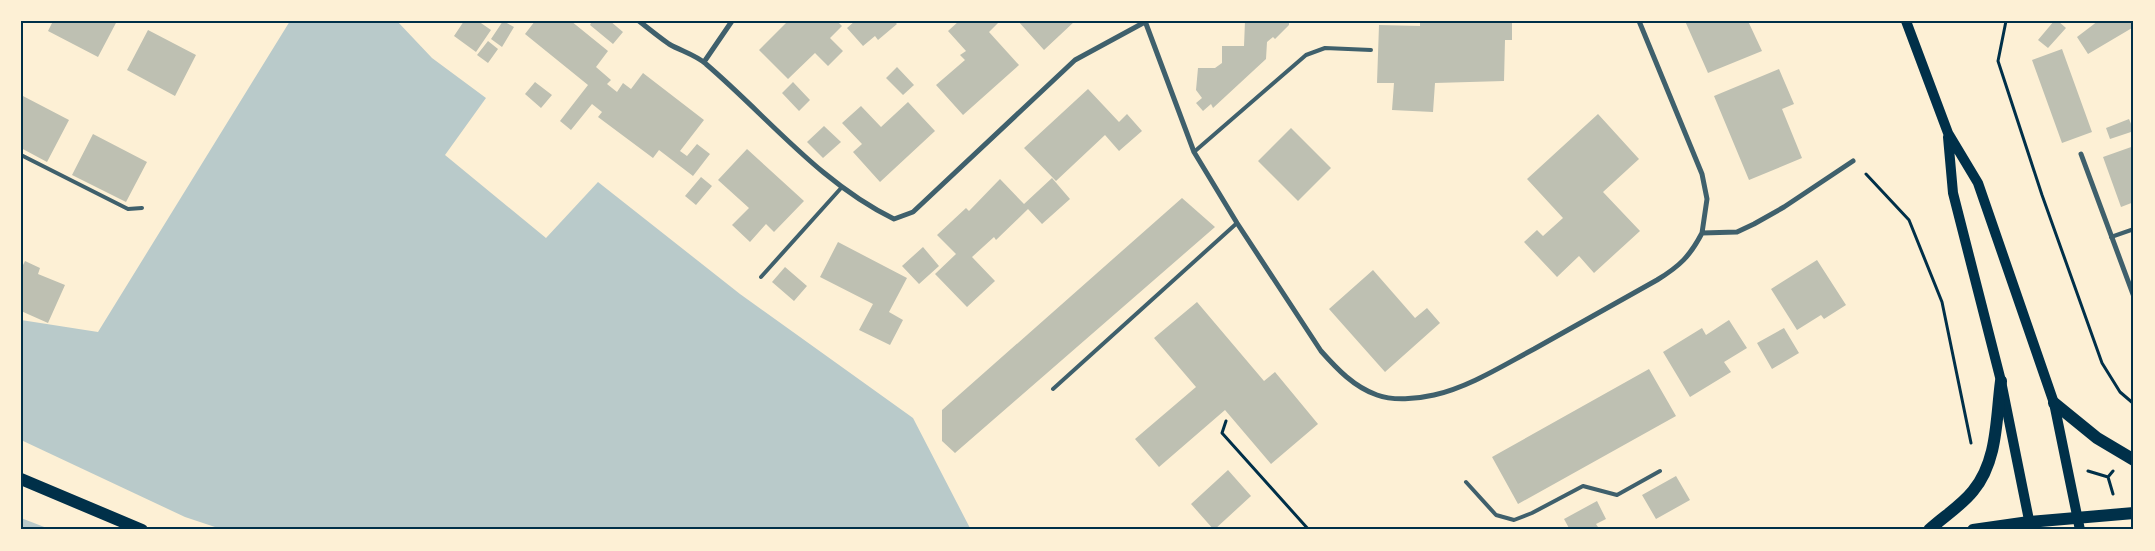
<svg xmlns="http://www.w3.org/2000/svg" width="2155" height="551" font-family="'DejaVu Sans',sans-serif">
	<rect width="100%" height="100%" fill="#fdf0d5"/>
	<path fill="#b9caca" d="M 290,21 L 397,21 L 432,58 L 486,98 L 445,155 L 546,238 L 598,182 L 740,294 L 913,418 L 971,530 L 224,530 L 185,517 L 21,440 L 21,320 L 98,332 Z
		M 21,518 L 52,530 L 21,530 Z"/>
	<path fill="#bec0b2" d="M 53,21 L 117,21 L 98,57 L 48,31 Z
		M 464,21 L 478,21 L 491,30 L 476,52 L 454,36 Z
		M 503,21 L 514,27 L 502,47 L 491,39 Z
		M 535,21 L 571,21 L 608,51 L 596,67 L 611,80 L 607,84 L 617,92 L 623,83 L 631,89 L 643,73 L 704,120 L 680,151 L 687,156 L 697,144 L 710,154 L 693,176 L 659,150 L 653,158 L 598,117 L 602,112 L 592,104 L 571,130 L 560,121 L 588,85 L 525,34 Z
		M 592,21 L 610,21 L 623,32 L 613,44 L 590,25 Z
		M 788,21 L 837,21 L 842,26 L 830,38 L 843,51 L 828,66 L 815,53 L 788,79 L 759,50 Z
		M 855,21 L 894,21 L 897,24 L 878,40 L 875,36 L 863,46 L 847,28 Z
		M 959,21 L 997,21 L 998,23 L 989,32 L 1019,65 L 963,115 L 936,85 L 965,60 L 960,55 L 966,51 L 948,31 Z
		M 1018,21 L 1075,21 L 1044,50 Z
		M 1245,21 L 1289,21 L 1289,25 L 1275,39 L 1273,37 L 1267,42 L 1266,59 L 1213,108 L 1211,104 L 1203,111 L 1196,103 L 1202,98 L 1196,90 L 1198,68 L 1215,68 L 1222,63 L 1222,46 L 1244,46 Z
		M 1420,21 L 1512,21 L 1512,40 L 1505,40 L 1504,81 L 1435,83 L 1433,112 L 1392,110 L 1394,83 L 1377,83 L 1379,25 L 1420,26 Z
		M 1685,21 L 1748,21 L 1762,51 L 1708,73 Z
		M 2054,21 L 2058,21 L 2066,28 L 2048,48 L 2038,40 Z
		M 2098,21 L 2134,21 L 2132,28 L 2088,54 L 2077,37 Z
		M 148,30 L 196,55 L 175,96 L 127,70 Z
		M 488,41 L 498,49 L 488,63 L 477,55 Z
		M 2062,49 L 2092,132 L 2062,143 L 2032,60 Z
		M 897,67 L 914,85 L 903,95 L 886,78 Z
		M 1779,69 L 1794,104 L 1782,109 L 1802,158 L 1749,180 L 1714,96 Z
		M 535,82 L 552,95 L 541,108 L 525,94 Z
		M 793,82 L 810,100 L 799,111 L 782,93 Z
		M 1088,89 L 1119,122 L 1127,114 L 1142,131 L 1119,151 L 1105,135 L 1056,181 L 1024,148 Z
		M 21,95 L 69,120 L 47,162 L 21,148 Z
		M 908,102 L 935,131 L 880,182 L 853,152 L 862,144 L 842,123 L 861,106 L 881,127 Z
		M 1598,114 L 1639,159 L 1603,192 L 1640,231 L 1594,273 L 1579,256 L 1557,277 L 1524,242 L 1537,230 L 1543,236 L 1563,218 L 1527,179 Z
		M 2129,119 L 2134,131 L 2110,139 L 2106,128 Z
		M 824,126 L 841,142 L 823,158 L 807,142 Z
		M 1291,128 L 1331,168 L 1298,201 L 1258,161 Z
		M 93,134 L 147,162 L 126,202 L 72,175 Z
		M 2134,146 L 2134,202 L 2121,207 L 2103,157 Z
		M 747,149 L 804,201 L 774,232 L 766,224 L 750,242 L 732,225 L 749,208 L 718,180 Z
		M 701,177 L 712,186 L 696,205 L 685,196 Z
		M 1052,178 L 1070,199 L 1042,224 L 1028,209 L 996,240 L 994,237 L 972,257 L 995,281 L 967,307 L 935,274 L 956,254 L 937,235 L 966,208 L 969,211 L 1000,179 L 1024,204 Z
		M 1182,198 L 1215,227 L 955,453 L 942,441 L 942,410 Z
		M 838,242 L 907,278 L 889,312 L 903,320 L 890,345 L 859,330 L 873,304 L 820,277 Z
		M 923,247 L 939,266 L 919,284 L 902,266 Z
		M 1817,260 L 1846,305 L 1824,319 L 1821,315 L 1797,330 L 1771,289 Z
		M 25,261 L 40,268 L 38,274 L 65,285 L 48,323 L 21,311 L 21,269 Z
		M 785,267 L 807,286 L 794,301 L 772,282 Z
		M 1373,270 L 1415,318 L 1427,308 L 1440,323 L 1385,372 L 1329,309 Z
		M 1197,302 L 1264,381 L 1275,372 L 1318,424 L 1271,464 L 1225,410 L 1159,467 L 1135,439 L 1196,387 L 1154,338 Z
		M 1729,320 L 1747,348 L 1724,362 L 1731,372 L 1690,397 L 1663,352 L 1702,328 L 1706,335 Z
		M 1784,328 L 1799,353 L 1772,369 L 1757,343 Z
		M 1649,369 L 1676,416 L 1518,504 L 1492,457 Z
		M 1228,470 L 1251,496 L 1214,530 L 1191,504 Z
		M 1676,476 L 1690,500 L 1656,519 L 1642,495 Z
		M 1597,501 L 1606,519 L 1596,524 L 1598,527 L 1593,530 L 1570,530 L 1564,519 Z"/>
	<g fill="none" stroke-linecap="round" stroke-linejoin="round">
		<path stroke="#003049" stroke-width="3" d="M 2006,21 L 1998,61 L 2042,195 L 2102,363 L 2120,392 L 2134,404
			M 1866,174 L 1909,220 L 1942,302 L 1971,443
			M 1226,421 L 1222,433 L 1309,530
			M 2088,471 L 2108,477 L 2113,471
			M 2108,477 L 2113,494"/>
		<path stroke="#3f606c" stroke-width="4" d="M 1194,152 L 1306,55 L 1325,48 L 1371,50
			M 21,155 L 128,209 L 142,208
			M 2111,237 L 2134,229
			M 761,277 L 842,187
			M 1053,389 L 1237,223
			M 1466,482 L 1496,515 L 1514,520 L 1532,513 L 1583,486 L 1617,495 L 1660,471"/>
		<path stroke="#3f606c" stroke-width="5" d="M 639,21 C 649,29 659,37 669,44 C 681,51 696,55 706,64 C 768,117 820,183 894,219 L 913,212 L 1075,60 L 1145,22
			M 1145,21 L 1194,152 L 1237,223 L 1321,351 C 1337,369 1354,387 1377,395 C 1393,401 1417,399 1434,395 C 1469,387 1502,366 1534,349 C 1575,326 1616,303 1657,280 C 1680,266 1690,256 1702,233
			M 1639,21 L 1702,174 L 1707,199 L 1702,233 L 1737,232 L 1754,224 L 1784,207 L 1853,161
			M 704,62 L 732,21
			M 2081,154 L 2134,297"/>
		<path stroke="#003049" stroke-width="10" d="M 1906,21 L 1948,133 L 1978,183 L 2054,403 L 2080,530
			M 1948,137 L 1953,193 L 2001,381 L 2031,530"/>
		<path stroke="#003049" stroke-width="12" d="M 2054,403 L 2097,438 L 2134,460
			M 21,479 L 142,530
			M 1929,530 C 1943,517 1961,506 1973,491 C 1998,461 1996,418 2001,381
			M 1973,530 L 2029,522 L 2134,513"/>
	</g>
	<rect width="2155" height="551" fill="none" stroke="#fdf0d5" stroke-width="45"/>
	<rect x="22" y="22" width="2110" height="506" fill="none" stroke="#003049" stroke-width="2"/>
</svg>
